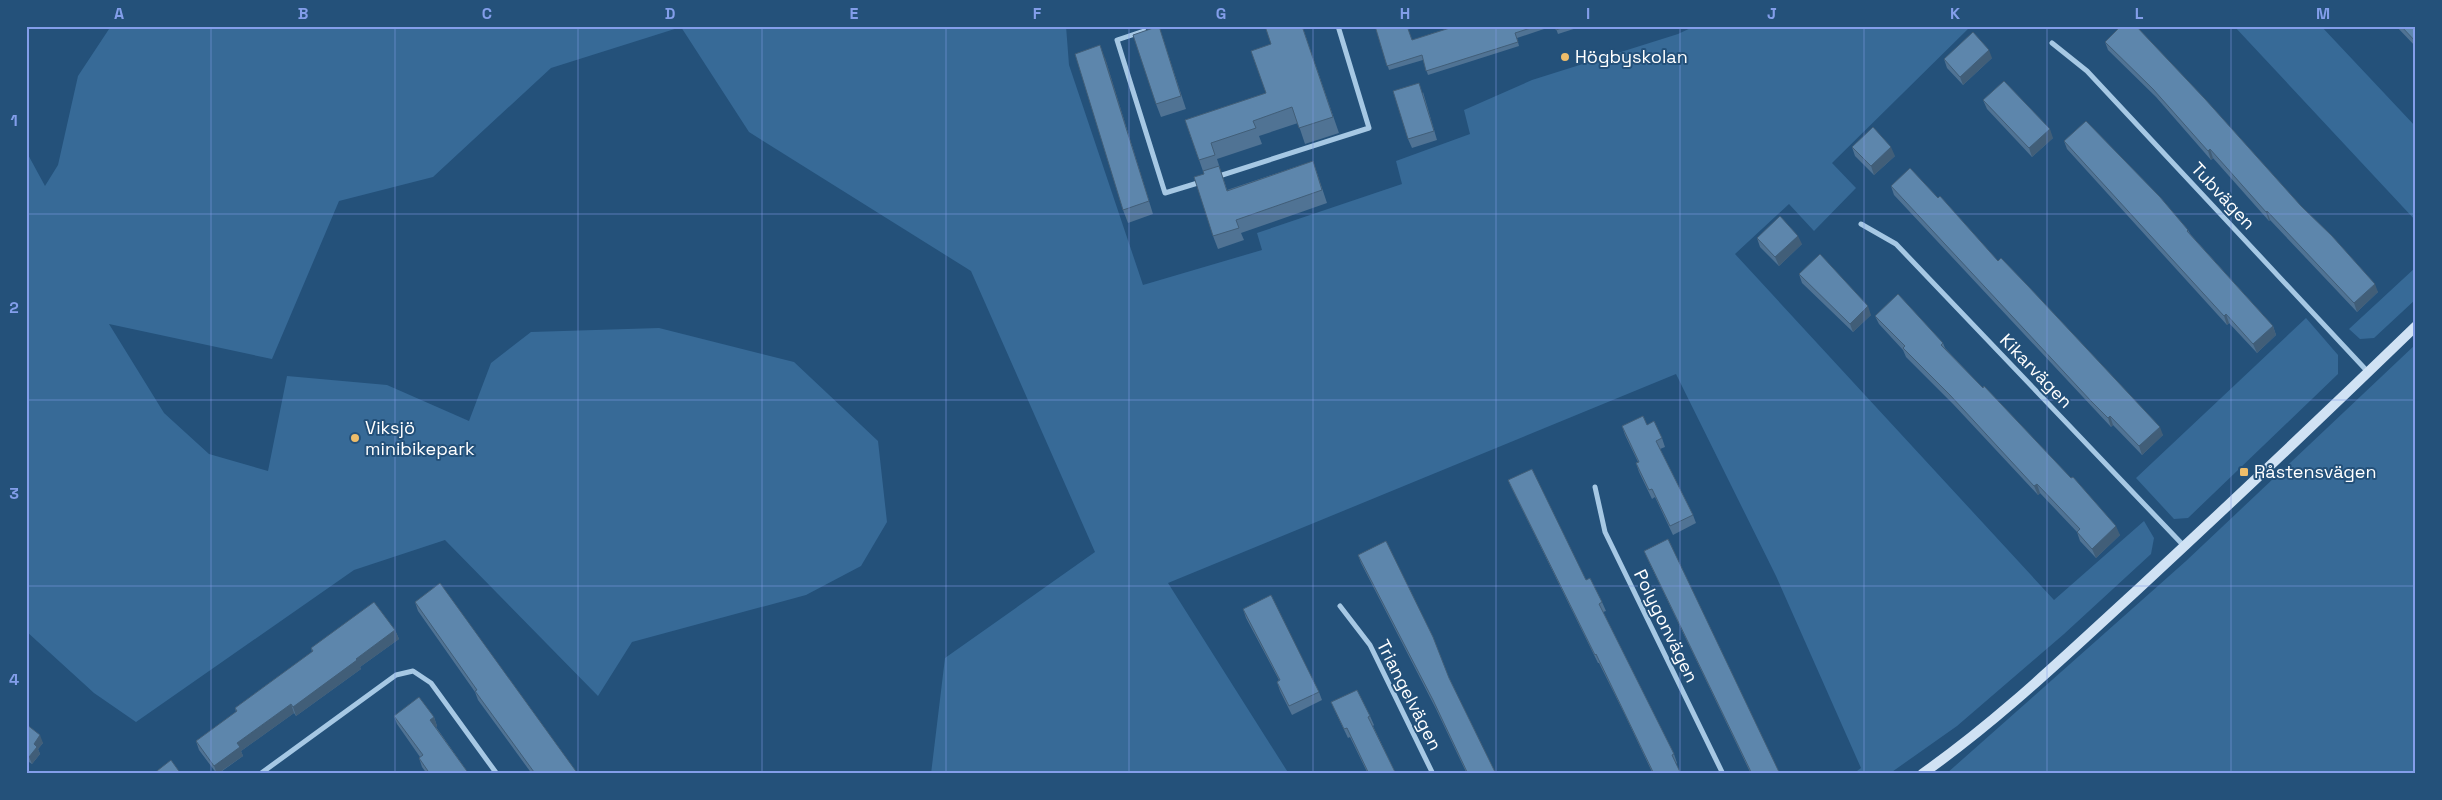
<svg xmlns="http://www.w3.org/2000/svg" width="2442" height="800" font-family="'Space Grotesk',sans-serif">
	<rect width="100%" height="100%" fill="#24517a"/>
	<path fill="#376a97" d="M 111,26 L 1066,26 L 1069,65 L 1143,285 L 1262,250 L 1257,233 L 1402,184 L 1396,161 L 1470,134 L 1464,110 L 1532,80 L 1678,34 L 1695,26 L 1971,26 L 1832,163 L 1856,188 L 1814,231 L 1789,204 L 1735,254 L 2054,600 L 2144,521 L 2154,538 L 2151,554 L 2064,634 L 1957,726 L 1889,774 L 1853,774 L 1861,768 L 1776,576 L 1676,374 L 1168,583 L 1289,774 L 931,774 L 945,658 L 1095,552 L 971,271 L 749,132 L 681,27 L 551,68 L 433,177 L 339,201 L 272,359 L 109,324 L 164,413 L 209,454 L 268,471 L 287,376 L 387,385 L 469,421 L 491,363 L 531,332 L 659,328 L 794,362 L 878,441 L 887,522 L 861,566 L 806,595 L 632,642 L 598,696 L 445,540 L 354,570 L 136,722 L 94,693 L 26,631 L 26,151 L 45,186 L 58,165 L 78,76 Z
		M 2234,26 L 2321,26 L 2416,127 L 2416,221 Z
		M 2416,267 L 2416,299 L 2374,338 L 2360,339 L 2349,329 Z
		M 2306,318 L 2338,355 L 2338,374 L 2188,518 L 2174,519 L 2136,478 Z
		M 2416,344 L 2416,774 L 1946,774 L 2186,561 Z"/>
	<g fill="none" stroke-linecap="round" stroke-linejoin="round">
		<path stroke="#a6c8e4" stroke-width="5" d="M 1144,31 L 1117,40 L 1165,193 L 1201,182
			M 2052,43 L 2087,71 L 2368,372
			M 1216,177 L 1369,128 L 1338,26
			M 1861,224 L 1896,244 L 2184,546
			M 1595,487 L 1605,532 L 1723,774
			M 1340,606 L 1370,645 L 1433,774
			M 260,774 L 396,675 L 413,671 L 431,683 L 497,774"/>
		<path stroke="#d0e2f4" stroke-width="10" d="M 1922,774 C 1999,720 2066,655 2135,592 C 2230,504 2323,416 2416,326"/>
	</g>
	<path fill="#507394" d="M 1302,26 L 1339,133 L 1305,144 L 1298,123 L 1259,136 L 1262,144 L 1217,159 L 1227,190 L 1313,161 L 1327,203 L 1241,233 L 1244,240 L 1218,249 L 1213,236 L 1204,174 L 1185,120 L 1266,93 L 1271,44 Z
		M 1375,26 L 1412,40 L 1456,26 L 1553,26 L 1517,38 L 1519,46 L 1428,75 L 1423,60 L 1389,70 Z
		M 1555,26 L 1583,26 L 1558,34 Z
		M 2396,26 L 2416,26 L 2416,47 Z
		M 1163,39 L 1186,109 L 1161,117 L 1156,104 Z
		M 2105,42 L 2301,206 L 2378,292 L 2357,312 L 2270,220 L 2269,221 L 2213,158 L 2211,160 L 2156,97 L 2108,50 Z
		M 1105,58 L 1153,214 L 1128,223 L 1123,210 Z
		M 1992,58 L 1963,85 L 1947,68 L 1944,59 Z
		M 1423,92 L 1437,140 L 1412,148 L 1408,139 Z
		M 1983,100 L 2053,138 L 2032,157 L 1987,109 Z
		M 2064,141 L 2188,230 L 2191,235 L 2273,326 L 2276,335 L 2257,353 L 2229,323 L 2227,325 L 2067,149 Z
		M 1852,147 L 1895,156 L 1874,175 L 1855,156 Z
		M 1891,186 L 1998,261 L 2163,435 L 2142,455 L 2113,425 L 2111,427 L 1894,195 Z
		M 1757,238 L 1802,244 L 1779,266 L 1760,247 Z
		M 1799,274 L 1871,315 L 1853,332 L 1802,283 Z
		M 1875,316 L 1943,343 L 1945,348 L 2120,535 L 2096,558 L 2080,541 L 2077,532 L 2040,493 L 2038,495 L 1953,404 L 1906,357 L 1903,350 L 1879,324 Z
		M 1647,425 L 1662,438 L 1665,447 L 1660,449 L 1693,515 L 1696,523 L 1673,535 L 1655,497 L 1652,499 L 1639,472 L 1636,463 L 1638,462 L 1625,435 L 1622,426 Z
		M 1508,480 L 1586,580 L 1602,602 L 1606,611 L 1603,612 L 1674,754 L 1677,763 L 1676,764 L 1681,774 L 1653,774 L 1623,711 L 1599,663 L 1598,663 L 1512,489 Z
		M 1644,551 L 1780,774 L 1751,774 L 1648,560 Z
		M 1358,555 L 1449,678 L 1496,774 L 1467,774 L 1436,709 L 1361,563 Z
		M 415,602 L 578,774 L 532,774 L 478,700 L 475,692 L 418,611 Z
		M 1243,609 L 1319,692 L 1322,700 L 1292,715 L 1280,691 L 1277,682 L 1279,680 L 1246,618 Z
		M 395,630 L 399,639 L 360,667 L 361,669 L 296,716 L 294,713 L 241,751 L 243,756 L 218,774 L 217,774 L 199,750 L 196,741 L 236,712 L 235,708 L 312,652 L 311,648 Z
		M 1331,702 L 1370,716 L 1374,725 L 1373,726 L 1396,774 L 1368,774 L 1350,737 L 1348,738 L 1335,711 Z
		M 394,716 L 434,717 L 437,726 L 436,727 L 469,774 L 427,774 L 422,767 L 419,758 L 420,757 L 397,724 Z
		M 26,724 L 43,743 L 38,749 L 40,754 L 32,764 L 26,760 Z"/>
	<path fill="#415e78" d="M 1100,45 L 1105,58 L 1153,214 L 1149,201 Z
		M 1989,50 L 1992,58 L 1963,85 L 1960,77 Z
		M 2050,129 L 2053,138 L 2032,157 L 2029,148 Z
		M 1891,147 L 1895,156 L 1874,175 L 1871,166 Z
		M 2210,149 L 2213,158 L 2211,160 L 2208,151 Z
		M 2267,211 L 2270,220 L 2269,221 L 2266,212 Z
		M 1798,236 L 1802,244 L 1779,266 L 1775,257 Z
		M 2375,284 L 2378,292 L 2357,312 L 2354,303 Z
		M 1868,306 L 1871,315 L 1853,332 L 1850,324 Z
		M 2226,314 L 2229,323 L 2227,325 L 2224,316 Z
		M 2273,326 L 2276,335 L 2257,353 L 2253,344 Z
		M 2110,416 L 2113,425 L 2111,427 L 2108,418 Z
		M 2160,427 L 2163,435 L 2142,455 L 2139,446 Z
		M 2037,484 L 2040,493 L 2038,495 L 2034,486 Z
		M 2116,526 L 2120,535 L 2096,558 L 2092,549 Z
		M 395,630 L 399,639 L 360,667 L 361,669 L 296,716 L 293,707 L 356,659 Z
		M 291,704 L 294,713 L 241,751 L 243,756 L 217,774 L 214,766 L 237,743 Z
		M 434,717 L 437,726 L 434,729 L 430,720 Z
		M 40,735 L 43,743 L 38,749 L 40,754 L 32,764 L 29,757 L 34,744 Z"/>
	<path fill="#5d86ac" stroke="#415e78" d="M 1159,26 L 1181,96 L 1156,104 L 1133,35 Z
		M 1265,26 L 1302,26 L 1333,117 L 1299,128 L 1292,107 L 1253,121 L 1256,128 L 1211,143 L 1215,155 L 1199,160 L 1185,120 L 1266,93 L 1251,51 L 1271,44 Z
		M 1375,26 L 1407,26 L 1412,40 L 1456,26 L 1537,26 L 1515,33 L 1518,42 L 1426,71 L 1422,55 L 1387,66 Z
		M 1555,26 L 1567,26 L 1556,30 Z
		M 2121,26 L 2136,26 L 2205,99 L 2301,206 L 2332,236 L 2375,284 L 2354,303 L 2267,211 L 2266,212 L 2210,149 L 2208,151 L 2153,89 L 2105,42 Z
		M 2401,26 L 2416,26 L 2416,42 Z
		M 1973,32 L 1989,50 L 1960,77 L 1944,59 Z
		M 1100,45 L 1149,201 L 1123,210 L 1075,54 Z
		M 2004,81 L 2050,129 L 2029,148 L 1983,100 Z
		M 1419,83 L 1434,131 L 1408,139 L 1393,91 Z
		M 2086,121 L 2160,197 L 2188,230 L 2187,231 L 2273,326 L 2253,344 L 2226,314 L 2224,316 L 2064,141 Z
		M 1873,127 L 1891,147 L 1871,166 L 1852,147 Z
		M 1313,161 L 1322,190 L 1236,220 L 1239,228 L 1213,236 L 1194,177 L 1204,174 L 1203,171 L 1219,166 L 1227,191 Z
		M 1910,168 L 1938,198 L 1940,196 L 1998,261 L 2001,258 L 2028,286 L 2160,427 L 2139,446 L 2110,416 L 2108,418 L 2091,401 L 1891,186 Z
		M 1780,216 L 1798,236 L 1775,257 L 1757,238 Z
		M 1820,254 L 1868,306 L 1850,324 L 1799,274 Z
		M 1898,294 L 1943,343 L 1941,345 L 1983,388 L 1984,386 L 2071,478 L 2073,477 L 2116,526 L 2092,549 L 2077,532 L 2080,529 L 2037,484 L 2034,486 L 1950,395 L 1903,348 L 1905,346 L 1875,316 Z
		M 1643,416 L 1647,425 L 1654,421 L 1662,438 L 1656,441 L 1693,515 L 1670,526 L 1652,489 L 1649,490 L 1636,463 L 1639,462 L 1622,426 Z
		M 1532,469 L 1586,580 L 1590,578 L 1602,602 L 1599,604 L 1674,754 L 1672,755 L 1681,774 L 1654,774 L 1596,654 L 1595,655 L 1508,480 Z
		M 1668,539 L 1780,774 L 1752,774 L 1644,551 Z
		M 1386,541 L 1433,637 L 1449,678 L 1496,774 L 1468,774 L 1433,700 L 1358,555 Z
		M 440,583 L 578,774 L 533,774 L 534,772 L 475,691 L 477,690 L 415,602 Z
		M 1271,595 L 1319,692 L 1289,706 L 1277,682 L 1280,680 L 1243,609 Z
		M 374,602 L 395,630 L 356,659 L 357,660 L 293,707 L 291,704 L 237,743 L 240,747 L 214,766 L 196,741 L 237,711 L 235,708 L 313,651 L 311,648 Z
		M 1357,690 L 1370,716 L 1368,717 L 1396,774 L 1369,774 L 1347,728 L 1344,729 L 1331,702 Z
		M 419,697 L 434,717 L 430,720 L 469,774 L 430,774 L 419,758 L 423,755 L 394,716 Z
		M 26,724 L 40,735 L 34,744 L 37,747 L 29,757 L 26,755 Z
		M 171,760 L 181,774 L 153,774 Z"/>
	<path fill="none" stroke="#839eea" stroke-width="1" stroke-opacity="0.55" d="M 211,26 L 211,774M 395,26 L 395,774M 578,26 L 578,774M 762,26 L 762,774M 946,26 L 946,774M 1129,26 L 1129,774M 1313,26 L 1313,774M 1496,26 L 1496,774M 1680,26 L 1680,774M 1864,26 L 1864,774M 2047,26 L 2047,774M 2231,26 L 2231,774M 26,214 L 2416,214M 26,400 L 2416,400M 26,586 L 2416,586"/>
	<g fill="#eebd6a" stroke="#24517a" stroke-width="2">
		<circle cx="1565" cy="57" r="5"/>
		<circle cx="355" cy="438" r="5"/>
		<rect x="2239" y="467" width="10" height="10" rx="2.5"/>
	</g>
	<g text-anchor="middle" stroke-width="4" stroke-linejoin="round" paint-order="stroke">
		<g font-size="18" fill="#fff" stroke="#24517a" text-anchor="start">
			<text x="1575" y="63">Högbyskolan</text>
			<text x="365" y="434">Viksjö<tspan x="365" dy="21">minibikepark</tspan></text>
			<text x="2254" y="478">Råstensvägen</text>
		</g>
		<g font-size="18" fill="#fff" stroke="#24517a">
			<text transform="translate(2223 196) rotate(47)" y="6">Tubvägen</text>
			<text transform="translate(2036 371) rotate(46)" y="6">Kikarvägen</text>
			<text transform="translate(1666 626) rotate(64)" y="6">Polygonvägen</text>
			<text transform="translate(1409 695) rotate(63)" y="6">Triangelvägen</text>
		</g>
	</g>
	<rect width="2442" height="800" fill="none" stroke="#24517a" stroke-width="55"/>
	<rect x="28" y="28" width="2386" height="744" fill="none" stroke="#839eea" stroke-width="2"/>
	<g font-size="16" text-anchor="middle" font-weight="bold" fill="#839eea">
		<text x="119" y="19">A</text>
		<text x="303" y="19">B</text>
		<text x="487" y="19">C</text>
		<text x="670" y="19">D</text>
		<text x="854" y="19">E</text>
		<text x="1037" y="19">F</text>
		<text x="1221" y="19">G</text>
		<text x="1405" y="19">H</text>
		<text x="1588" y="19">I</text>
		<text x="1772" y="19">J</text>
		<text x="1955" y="19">K</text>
		<text x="2139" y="19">L</text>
		<text x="2323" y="19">M</text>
		<text x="14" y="126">1</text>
		<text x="14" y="313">2</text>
		<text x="14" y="499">3</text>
		<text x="14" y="685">4</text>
	</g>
</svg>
